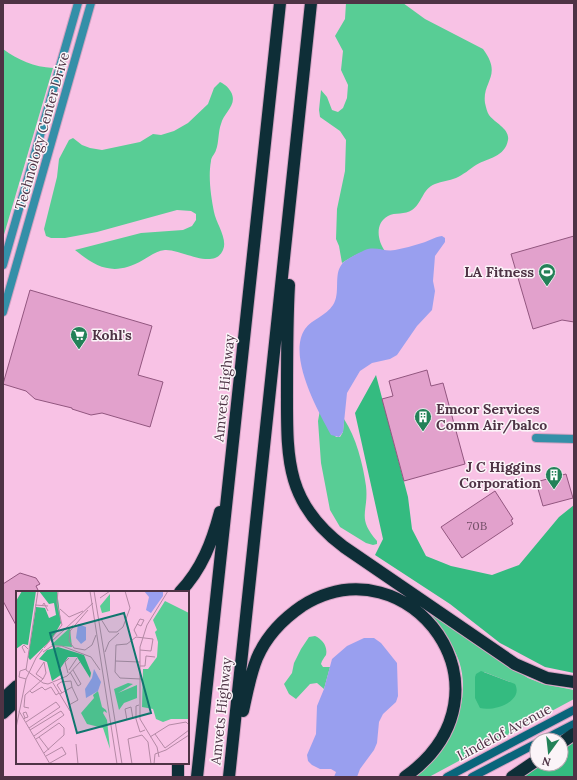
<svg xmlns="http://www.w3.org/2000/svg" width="577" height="780" font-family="Lora,serif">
	<rect width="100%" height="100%" fill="#f8c2e5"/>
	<path fill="#58cd95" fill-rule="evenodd" d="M 346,3 L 403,3 L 425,19 L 483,49 C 503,76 482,81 485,103 C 486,107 487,112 489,115 C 495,123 510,129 508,140 C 505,157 488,158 476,165 C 470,169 463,175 456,178 C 449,181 442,181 435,184 C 422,189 422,204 412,210 C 405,215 395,212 388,216 C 375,223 377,240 385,251 C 369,246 355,255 342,263 L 339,246 L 336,239 L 337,209 L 345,171 L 346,140 L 340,131 L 320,117 L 319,110 L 321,90 L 327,97 L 332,110 L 338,112 L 343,108 L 347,98 L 348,85 L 341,70 L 343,51 L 335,36 L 345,19 Z
		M 3,49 C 18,60 34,67 53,68 L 3,238 Z
		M 220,82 C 226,85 228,87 231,92 C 238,105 224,112 221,124 C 218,132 219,142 216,150 C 215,154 211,157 211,161 C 208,177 211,197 214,212 C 216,223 228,239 223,250 C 214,271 181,249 165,250 C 156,251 150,256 143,260 C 115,276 98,269 75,250 L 141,233 L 183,230 L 192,226 L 196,220 L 196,214 L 191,211 L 177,210 L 97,232 L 65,238 L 51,238 L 46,236 L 44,229 L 57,177 L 59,159 L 69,140 L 73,138 L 82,145 L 90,148 L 102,150 L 140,142 L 153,134 L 161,135 L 174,131 L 188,123 L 208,104 L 214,88 Z
		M 320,410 L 324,421 L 336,437 L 340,437 L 343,432 L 344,419 C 356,437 363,464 366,486 C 369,512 356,517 377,541 L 377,544 L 373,545 L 366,543 L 340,527 L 330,510 L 321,463 L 318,421 Z
		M 432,614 L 528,678 L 543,684 L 574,690 L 574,699 L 429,777 L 415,777 C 448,750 473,704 459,661 C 453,644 442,630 431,617 ZM 484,672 L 510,682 L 475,698 L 476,690 Z
		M 315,636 C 322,639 328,646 326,655 C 324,658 322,660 321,664 L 323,667 L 330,667 L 324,689 L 317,683 L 310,684 L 296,699 L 289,694 L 284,684 L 292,673 L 294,663 L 301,649 L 309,637 Z"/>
	<path fill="#34bb80" d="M 376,375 L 408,497 L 412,529 L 426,556 L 451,566 L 492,575 L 519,565 L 559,517 L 574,505 L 574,673 L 545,667 L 500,643 L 450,604 L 375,555 L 383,539 L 355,413 Z
		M 481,671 L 515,684 C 524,701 494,712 480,708 L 475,698 L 475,677 L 476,674 Z
		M 574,739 L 574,777 L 523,777 L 541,764 L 561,764 L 561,749 Z"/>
	<path fill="#999fef" d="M 442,236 L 445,238 L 445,242 L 435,256 L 433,281 L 435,291 L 432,310 L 417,326 L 397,355 L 390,359 L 372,363 L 360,371 L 347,393 L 343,432 L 339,437 L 331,435 C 318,411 287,356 305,329 C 312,319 326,316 333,305 C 341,293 333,275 342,264 C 344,260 364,250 368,249 C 378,247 386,252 395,250 C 404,248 413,246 422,243 C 429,241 434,237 442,236 Z
		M 364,638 L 374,638 L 381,643 L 397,663 L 398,696 L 396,702 L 383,714 L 379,722 L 377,743 L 374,750 L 360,769 L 357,777 L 334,777 L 336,772 L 331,769 L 320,769 L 312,765 L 308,761 L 307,755 L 316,734 L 317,706 L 324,689 L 332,659 L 347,646 Z"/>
	<path fill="#e2a1cc" stroke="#92567f" d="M 574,236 L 574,322 L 562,320 L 533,329 L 511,254 Z
		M 30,290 L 152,326 L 138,375 L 163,382 L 150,427 L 102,413 L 91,415 L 72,409 L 72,408 L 35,399 L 26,391 L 3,384 Z
		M 427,370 L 431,386 L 443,383 L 465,464 L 404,481 L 382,399 L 393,396 L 389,381 Z
		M 566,474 L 573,498 L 543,506 L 536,482 Z
		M 495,491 L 513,519 L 511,520 L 513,524 L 462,558 L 441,527 Z
		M 20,573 L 36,578 L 40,584 L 36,586 L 39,592 L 17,592 L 17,627 L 3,601 L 3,584 Z"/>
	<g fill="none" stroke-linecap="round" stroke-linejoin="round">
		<defs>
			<path id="street" d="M 3,265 L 78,3
				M 3,312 L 91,3
				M 536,438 L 574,439"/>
			<path id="secondary" d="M 543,740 L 574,724
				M 447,777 L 574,710
				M 472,777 L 537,743"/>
			<path id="highway" d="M 289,285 C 287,320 287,356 287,392 C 287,458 285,503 344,547 L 515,664 L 547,678 L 574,682
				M 180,592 C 202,569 212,542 220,512
				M 3,699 L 17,686
				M 243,711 C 247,693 250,675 257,658 C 266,637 283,619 302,606 C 409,539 524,692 405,777
				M 3,713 L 17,700
				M 561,743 L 574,734
				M 178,763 L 178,777
				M 197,777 L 280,3
				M 229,777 L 311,3
				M 512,777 L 537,760"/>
		</defs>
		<use href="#street" stroke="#d3a3c2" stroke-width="10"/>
		<use href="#secondary" stroke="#d3a3c2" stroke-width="10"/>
		<use href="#highway" stroke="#d3a3c2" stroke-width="14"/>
		<use href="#street" stroke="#348fa8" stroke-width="8"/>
		<use href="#secondary" stroke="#09657b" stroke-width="8"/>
		<use href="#highway" stroke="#0e2e37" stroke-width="12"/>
	</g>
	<defs>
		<symbol id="stadium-pin" viewBox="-11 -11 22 30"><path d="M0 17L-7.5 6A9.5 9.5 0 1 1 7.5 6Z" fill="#238158" stroke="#fbf4f8"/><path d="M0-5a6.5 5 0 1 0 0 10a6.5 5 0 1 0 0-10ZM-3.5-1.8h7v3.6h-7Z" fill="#fff"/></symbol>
		<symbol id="supermarket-pin" viewBox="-11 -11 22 30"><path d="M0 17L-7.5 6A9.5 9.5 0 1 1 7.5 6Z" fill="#238158" stroke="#fbf4f8"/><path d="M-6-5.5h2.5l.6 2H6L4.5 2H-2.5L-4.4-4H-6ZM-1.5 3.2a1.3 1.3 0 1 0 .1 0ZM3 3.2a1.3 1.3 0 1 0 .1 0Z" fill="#fff"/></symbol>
		<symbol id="building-pin" viewBox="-11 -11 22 30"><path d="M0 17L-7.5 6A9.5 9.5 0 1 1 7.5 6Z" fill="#238158" stroke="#fbf4f8"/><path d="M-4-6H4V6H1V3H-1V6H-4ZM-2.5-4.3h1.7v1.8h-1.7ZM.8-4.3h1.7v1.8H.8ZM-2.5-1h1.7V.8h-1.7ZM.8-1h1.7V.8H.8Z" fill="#fff"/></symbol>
	</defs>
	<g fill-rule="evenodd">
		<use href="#stadium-pin" x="537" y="262" width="20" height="27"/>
		<use href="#supermarket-pin" x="69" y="325" width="20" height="27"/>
		<use href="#building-pin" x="413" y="407" width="20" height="27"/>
		<use href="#building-pin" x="544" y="465" width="20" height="27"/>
	</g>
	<g text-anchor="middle" stroke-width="3" stroke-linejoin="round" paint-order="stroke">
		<g font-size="12" fill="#734e67">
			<text x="477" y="530">70B</text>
		</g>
		<g font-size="14" fill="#4e3345" stroke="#fbf4f8">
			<text transform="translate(42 131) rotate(-74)" y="5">Technology Center Drive</text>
			<text transform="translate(224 388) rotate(-84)" y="5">Amvets Highway</text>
			<text transform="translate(221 711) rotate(-84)" y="5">Amvets Highway</text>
			<text transform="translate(504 732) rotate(-28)" y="5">Lindelof Avenue</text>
		</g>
		<g font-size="14" font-weight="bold" fill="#4e3345" stroke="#fbf4f8" text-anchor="end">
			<text x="534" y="277">LA Fitness</text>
			<text x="92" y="340" text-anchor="start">Kohl's</text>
			<text x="436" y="414" text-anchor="start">Emcor Services<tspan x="436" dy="16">Comm Air/balco</tspan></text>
			<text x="541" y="472">J C Higgins<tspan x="541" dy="16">Corporation</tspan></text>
		</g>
	</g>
	<g transform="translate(16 591)">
		<rect width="173" height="173" fill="#f8c2e5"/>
		<path d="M 94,3 L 94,20 L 86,22 L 84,15 ZM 149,10 L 173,22 L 173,128 L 155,128 L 147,131 L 140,128 L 137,118 L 126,116 L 127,78 L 132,78 L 141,66 L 142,51 L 139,41 L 141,39 L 137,29 ZM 58,33 L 54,38 L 56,56 L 35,54 ZM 112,92 L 117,93 L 102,102 L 121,94 L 121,107 L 108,112 L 103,119 L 98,98 ZM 82,100 L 86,116 L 90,119 L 91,122 L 88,120 L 87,122 L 91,129 L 94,158 L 87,137 L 71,133 L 65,122 L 78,107 L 77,104 Z" fill="#58cd95"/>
		<path d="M 6,0 L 20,0 L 12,54 L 7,53 L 0,58 L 0,10 ZM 23,0 L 41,0 L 45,32 L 36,48 L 14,69 L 12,66 L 20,16 L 29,17 L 33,27 L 40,24 L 38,12 L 33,13 ZM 42,56 L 68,64 L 75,82 L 74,87 L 61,66 L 52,66 L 44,78 L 46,83 L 36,90 L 31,71 L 23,68 L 31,59 Z" fill="#34bb80"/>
		<path d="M 128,0 L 147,0 L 147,5 L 135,22 L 130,19 L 133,6 ZM 62,33 L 70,36 L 70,49 L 65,53 L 60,47 ZM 78,78 L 85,91 L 82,100 L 70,107 L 69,98 L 76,87 Z" fill="#999fef"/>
		<path fill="none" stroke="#b489a5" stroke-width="1" d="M 22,0 L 10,79 L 27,92 L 32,93 L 51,85 L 64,71M 74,0 L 101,173M 78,0 L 106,173M 173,1 L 173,14M 84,7 L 94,0M 19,14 L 32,15M 26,15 L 28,12 L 32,20M 44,18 L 53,26 L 67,20M 72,19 L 54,40 L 53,50 L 58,57 L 69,59 L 76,54 L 80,44M 85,28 L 93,41 L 101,41 L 107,36 L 114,17 L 109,0M 121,33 L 125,35 L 128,29 L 124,28 L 118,39 L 121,45M 35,51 L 77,12M 28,57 L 46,34 L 41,12 L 42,0M 124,59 L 135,60 L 137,48 L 120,46 L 111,53 L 100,54 L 99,81 L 104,87 L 125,88M 27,61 L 36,55 L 46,55 L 75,66 L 84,79M 89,61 L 93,51 L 103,42M 9,62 L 6,56 L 8,54 L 12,58M 99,70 L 124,71M 124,75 L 129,75 L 130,65 L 139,66M 53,79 L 61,67M 54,81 L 62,95 L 65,93 L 57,79M 52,82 L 49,71 L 53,67M 10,88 L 3,86 L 4,80 L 10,78M 37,92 L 54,120M 14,100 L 16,102 L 26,96 L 29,99 L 35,96 L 40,104 L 43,102M 46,102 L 41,94 L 45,91 L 55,90 L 56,96M 44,103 L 56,96 L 62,109 L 53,114M 123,114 L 120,115 L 120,128 L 124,141 L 129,139M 13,117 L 8,116 L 9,104 L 27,88 L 30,82 L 28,71 L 20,83 L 27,88M 3,120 L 34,173M 8,128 L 9,127 L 12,126 L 10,121 L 7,122 L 9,127M 111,129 L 109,118 L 115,116 L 117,128M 10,131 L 40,111 L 44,116 L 13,137M 0,137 L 10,88 L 20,67 L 27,58M 14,139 L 45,120 L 48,124 L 18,145M 139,143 L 149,157 L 173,139M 23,146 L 43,132 L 48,137 L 48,144 L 28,162M 134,146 L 153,134 L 170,131 L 173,134M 20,148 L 23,146 L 33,159M 60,153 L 62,173M 30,165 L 46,156 L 50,163 L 34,172M 143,166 L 141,156 L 124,128 L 124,56 L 131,34 L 152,0M 116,173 L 112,148 L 126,144 L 132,151 L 135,173M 138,173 L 139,163 L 150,159 L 173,144"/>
		<path fill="#0f766e" fill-opacity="0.15" stroke="#0f766e" stroke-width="2" d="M 108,22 L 135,122 L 61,142 L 34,42 Z"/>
		<rect width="173" height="173" fill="none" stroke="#4e3345" stroke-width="2"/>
	</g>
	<rect width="577" height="780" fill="none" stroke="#4e3345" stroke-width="8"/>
	<g transform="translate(549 752) rotate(195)"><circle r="19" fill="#fbf4f8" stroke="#b6a7b0"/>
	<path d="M0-3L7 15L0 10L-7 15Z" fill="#238158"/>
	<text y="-6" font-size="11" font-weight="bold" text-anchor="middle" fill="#4e3345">N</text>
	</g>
</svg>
